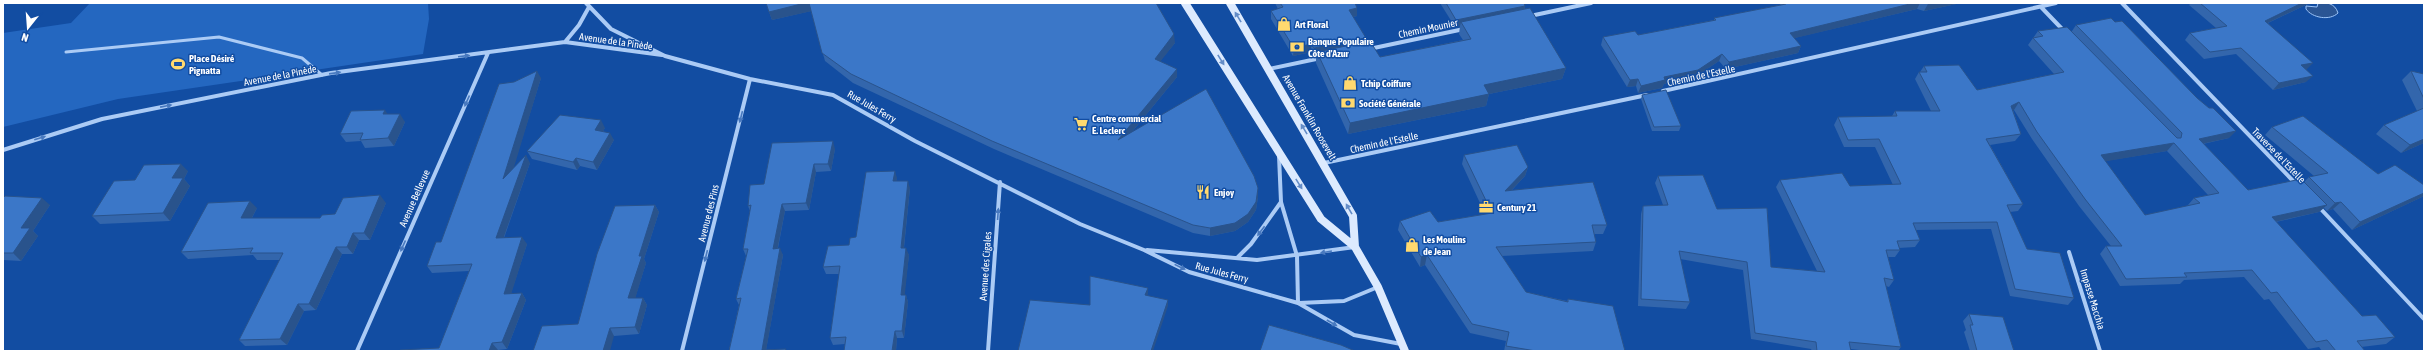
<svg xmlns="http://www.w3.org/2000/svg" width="2427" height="354" font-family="'Asap Condensed',sans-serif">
	<rect width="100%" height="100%" fill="#124da2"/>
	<path fill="#2467c0" d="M 90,3 L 428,3 L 429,19 L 423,54 L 118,99 L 3,127 L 3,33 L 71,23 Z"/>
	<path fill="#2a5594" stroke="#9dc5f8" d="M 2318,3 C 2326,2 2335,3 2338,13 C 2330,21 2312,18 2306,9 L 2306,6 L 2317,7 Z"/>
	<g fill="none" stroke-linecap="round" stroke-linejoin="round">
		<path stroke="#abcbf5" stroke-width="3" d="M 66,52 L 219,37 L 302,58 L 322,75"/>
		<path stroke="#abcbf5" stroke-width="4" d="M 586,3 L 611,29 L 665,56 L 750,79 L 833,95 L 915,141 L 1080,224 L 1144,250 L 1189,272 L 1298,303 L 1354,335 L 1401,344
			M 2122,3 L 2296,184
			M 2041,7 L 2064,31
			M 1530,16 L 1591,3
			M 565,42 L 662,55
			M 1369,49 L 1464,29
			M 1269,69 L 1321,58
			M 1663,91 L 2056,3
			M 3,150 L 102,119 L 331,73 L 565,42 L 579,25 L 589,7
			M 1279,156 L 1281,202 L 1297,256 L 1298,303
			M 1324,163 L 1647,95
			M 2318,206 L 2424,319
			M 1147,250 L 1257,260 L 1355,247
			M 2069,252 L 2100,351
			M 1238,257 L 1251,244 L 1281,202
			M 1299,303 L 1344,301 L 1378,287
			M 357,351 L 488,53
			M 682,351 L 750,79
			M 988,351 L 1000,182"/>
		<path stroke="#dceafe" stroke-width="8" d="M 1185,3 L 1321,219 L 1355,247 L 1378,287 L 1405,351
			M 1230,3 L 1353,216 L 1355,247"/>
	</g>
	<path fill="#3366ac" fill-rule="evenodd" d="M 766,3 L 1175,43 L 1160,61 L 1177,77 L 1132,132 L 1258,197 L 1256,210 L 1248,222 L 1235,231 L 1210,236 L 1193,233 L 994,149 L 853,83 L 825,61 L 811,11 L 772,20 Z
		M 1275,3 L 1355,3 L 1357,8 L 1357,16 L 1353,17 L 1365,42 L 1380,57 L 1463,40 L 1459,34 L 1460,26 L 1455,27 L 1440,3 L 1524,3 L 1525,9 L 1566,68 L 1562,79 L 1489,94 L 1486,106 L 1348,134 L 1316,63 L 1316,56 L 1313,56 L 1311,52 L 1293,56 L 1271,19 L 1271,11 L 1278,9 Z
		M 1781,3 L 1961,3 L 1924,11 L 1917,9 L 1794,38 L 1801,46 L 1798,53 L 1726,69 L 1719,61 L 1695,77 L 1664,84 L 1662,88 L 1638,93 L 1636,86 L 1627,87 L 1601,45 L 1603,37 L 1638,35 L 1714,20 L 1714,18 L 1780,5 Z
		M 2191,3 L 2310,3 L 2268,23 L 2306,70 L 2306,82 L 2273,90 L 2236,54 L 2204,59 L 2185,40 L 2190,33 L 2216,28 L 2189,5 Z
		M 2076,25 L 2229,138 L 2203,144 L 2248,190 L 2304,182 L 2309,177 L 2314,176 L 2265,135 L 2272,127 L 2378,174 L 2424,185 L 2424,195 L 2422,197 L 2352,230 L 2333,209 L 2327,211 L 2324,208 L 2319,212 L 2276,222 L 2362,316 L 2395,337 L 2386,344 L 2361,347 L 2365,351 L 2322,351 L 2319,347 L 2308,349 L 2269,299 L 2264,300 L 2244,277 L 2184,280 L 2180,284 L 2120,286 L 2100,254 L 2106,246 L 2111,246 L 2079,206 L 2032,139 L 2014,110 L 2013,110 L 2021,134 L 2015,141 L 1990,145 L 2023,204 L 2018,211 L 2010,212 L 2027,249 L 2074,298 L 2068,305 L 2010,296 L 1991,229 L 1916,230 L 1920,240 L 1915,247 L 1899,248 L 1900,250 L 1895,257 L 1888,257 L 1894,280 L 1889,287 L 1886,286 L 1901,347 L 1898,351 L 1868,351 L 1851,349 L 1851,351 L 1812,351 L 1811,349 L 1751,339 L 1743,270 L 1680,259 L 1690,302 L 1686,309 L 1638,306 L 1641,214 L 1643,206 L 1663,205 L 1655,183 L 1658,176 L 1717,209 L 1771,267 L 1817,271 L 1776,187 L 1780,180 L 1850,186 L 1893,185 L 1875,147 L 1844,147 L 1834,125 L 1838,117 L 1892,116 L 1895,111 L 1931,111 L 1915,79 L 1919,72 L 1920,72 L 1924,66 L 1977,90 L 2054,74 L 2028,45 L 2038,31 L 2072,31 ZM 2167,151 L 2208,195 L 2194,198 L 2188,205 L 2189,206 L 2145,215 L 2105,161 Z
		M 2411,71 L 2424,74 L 2424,143 L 2401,153 L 2376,134 L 2384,125 L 2417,111 L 2402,80 Z
		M 541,78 L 513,168 L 530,163 L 504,238 L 527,244 L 511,293 L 522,293 L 526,300 L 507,349 L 498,350 L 439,348 L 469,271 L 432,273 L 427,266 L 441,242 L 514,82 Z
		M 1642,95 L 1681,126 L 1679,131 L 1652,131 L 1641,99 Z
		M 388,114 L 405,122 L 394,146 L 365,148 L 361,141 L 346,142 L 340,134 Z
		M 605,128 L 603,131 L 614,140 L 597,170 L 580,166 L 577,170 L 532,159 L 527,151 Z
		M 835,149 L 831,171 L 816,172 L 809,210 L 785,211 L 778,248 L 783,255 L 766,350 L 729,351 L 739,305 L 736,299 L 746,256 L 743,249 L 750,211 L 748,206 L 764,184 Z
		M 1464,155 L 1528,167 L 1525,176 L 1512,190 L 1607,225 L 1603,234 L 1594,234 L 1596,242 L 1593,251 L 1502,256 L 1526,292 L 1567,301 L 1568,299 L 1625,351 L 1504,351 L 1506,341 L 1470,333 L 1425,265 L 1420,267 L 1398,230 L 1400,221 L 1438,222 L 1485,214 L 1462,164 Z
		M 188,171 L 184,179 L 190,186 L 170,221 L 100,224 L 92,216 L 135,180 Z
		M 897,178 L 896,181 L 910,188 L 904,248 L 909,255 L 904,295 L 906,295 L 908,302 L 904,338 L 897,338 L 896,351 L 844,351 L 845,344 L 833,345 L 830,338 L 839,274 L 826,274 L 823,267 L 849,245 L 856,237 Z
		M 3,198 L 50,205 L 33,231 L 38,236 L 21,261 L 3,260 Z
		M 386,203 L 370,240 L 359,240 L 353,254 L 342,254 L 316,310 L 304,311 L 287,345 L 245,346 L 239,340 L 280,260 L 257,260 L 253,255 L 188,259 L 181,252 L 257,208 L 252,218 L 320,218 L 335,214 Z
		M 655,205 L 659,212 L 644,259 L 646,263 L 635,298 L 643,298 L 647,305 L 639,334 L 614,336 L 578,324 Z
		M 1969,314 L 2014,351 L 1970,351 L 1964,332 L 1966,330 L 1963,321 Z"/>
	<path fill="#29538c" d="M 805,3 L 809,3 L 812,11 L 772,20 L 769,12 Z
		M 1914,3 L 1920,3 L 1917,9 L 1787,40 L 1790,33 Z
		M 1931,3 L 1961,3 L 1924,11 L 1928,4 Z
		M 2302,3 L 2310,3 L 2259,27 L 2265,21 Z
		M 1525,6 L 1524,13 L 1461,22 L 1460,26 L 1455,27 L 1456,20 Z
		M 1357,8 L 1357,16 L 1348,18 L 1349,10 Z
		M 1174,34 L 1175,43 L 1156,67 L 1155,59 Z
		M 1366,38 L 1365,46 L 1317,52 L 1316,56 L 1313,56 L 1314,48 Z
		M 1311,44 L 1311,52 L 1293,56 L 1294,48 Z
		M 1801,46 L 1798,53 L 1726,69 L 1729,62 Z
		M 1722,54 L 1719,61 L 1695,77 L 1664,84 L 1662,88 L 1638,93 L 1641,86 Z
		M 2313,63 L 2306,70 L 2301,65 Z
		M 1566,68 L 1562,79 L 1489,94 L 1486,106 L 1348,134 L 1350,123 L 1484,85 Z
		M 1177,69 L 1177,77 L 1118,149 L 1118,140 Z
		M 537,71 L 541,78 L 508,187 L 503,179 Z
		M 2313,76 L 2306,82 L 2273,90 L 2279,83 Z
		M 1638,79 L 1636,86 L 1627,87 L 1630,80 Z
		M 2019,102 L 2014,110 L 2006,113 L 2011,106 Z
		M 385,110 L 390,118 L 383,114 Z
		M 400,114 L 405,122 L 394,146 L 388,138 Z
		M 601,120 L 605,128 L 599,138 L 595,130 Z
		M 2236,131 L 2229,138 L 2192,146 L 2199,139 Z
		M 610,133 L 614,140 L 597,170 L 593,162 Z
		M 2424,139 L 2424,143 L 2401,153 L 2410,145 Z
		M 833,141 L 835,149 L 831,171 L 828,164 Z
		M 2174,143 L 2167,151 L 2096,163 L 2101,155 Z
		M 526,155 L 530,163 L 501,245 L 496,238 Z
		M 576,158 L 580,166 L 577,170 L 573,162 Z
		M 181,164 L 188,171 L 184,179 L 190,186 L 170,221 L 163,213 L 172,178 Z
		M 814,164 L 816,172 L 809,210 L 806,203 Z
		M 1528,167 L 1525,176 L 1502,200 L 1505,191 Z
		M 895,171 L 897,178 L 895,189 L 893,181 Z
		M 908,181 L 910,188 L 903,255 L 901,248 Z
		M 1258,188 L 1258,197 L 1256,210 L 1248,222 L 1235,231 L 1210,236 L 1210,228 Z
		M 2424,193 L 2424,195 L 2422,197 L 2352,230 L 2360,222 Z
		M 380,195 L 386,203 L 370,240 L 364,233 Z
		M 42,198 L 50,205 L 33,231 L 38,236 L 21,261 L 13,253 L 21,228 Z
		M 250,201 L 257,208 L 248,225 L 241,218 Z
		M 2341,202 L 2333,209 L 2327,211 L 2335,203 Z
		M 782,204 L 785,211 L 776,256 L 773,249 Z
		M 655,205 L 659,212 L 644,259 L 646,263 L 633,306 L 628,298 L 639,256 Z
		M 2327,205 L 2319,212 L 2265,224 L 2272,217 Z
		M 353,233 L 359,240 L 353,254 L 347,247 Z
		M 522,237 L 527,244 L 509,301 L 504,294 Z
		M 336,247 L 342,254 L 316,310 L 309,304 Z
		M 780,248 L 783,255 L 766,351 L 762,350 Z
		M 906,248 L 909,255 L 904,303 L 901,295 Z
		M 1427,255 L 1425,265 L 1420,267 L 1421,257 Z
		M 1148,288 L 1148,294 L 1145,302 L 1145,295 Z
		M 522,293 L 526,300 L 507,349 L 502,342 Z
		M 906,295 L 908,302 L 904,338 L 902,331 Z
		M 643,298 L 647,305 L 639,334 L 635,327 Z
		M 1168,300 L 1168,306 L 1153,351 L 1151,351 Z
		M 298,304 L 304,311 L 287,345 L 280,339 Z
		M 610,328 L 614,336 L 610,351 L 603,351 Z
		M 895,331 L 897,338 L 896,351 L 892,351 Z
		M 492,343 L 498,350 L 497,351 L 489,351 Z"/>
	<path fill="#3b77c8" stroke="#29538c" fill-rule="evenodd" d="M 766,3 L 805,3 L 769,12 Z
		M 809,3 L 1156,3 L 1174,34 L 1155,59 L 1177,69 L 1118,140 L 1206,89 L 1254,176 L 1258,188 L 1256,202 L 1248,214 L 1235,223 L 1210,228 L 1193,225 L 992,141 L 851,74 L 822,53 Z
		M 1280,3 L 1355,3 L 1357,8 L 1349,10 L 1366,38 L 1314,48 L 1311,44 L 1294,48 L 1271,11 L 1283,7 Z
		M 1446,3 L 1524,3 L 1525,6 L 1456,20 Z
		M 1786,3 L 1914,3 L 1790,33 L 1801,46 L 1729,62 L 1722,54 L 1698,70 L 1664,77 L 1665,80 L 1641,86 L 1638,79 L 1630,80 L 1603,37 L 1635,31 L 1638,35 L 1716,20 L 1714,18 L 1786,4 Z
		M 2200,3 L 2302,3 L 2265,21 L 2313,63 L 2301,65 L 2313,76 L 2279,83 L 2241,48 L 2210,52 L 2190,33 L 2227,26 Z
		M 1530,8 L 1566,68 L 1484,85 L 1489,94 L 1350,123 L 1317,52 L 1370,41 L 1380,57 L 1471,39 L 1461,22 Z
		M 2111,18 L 2115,22 L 2122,21 L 2197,98 L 2209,108 L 2213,108 L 2236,131 L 2199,139 L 2248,190 L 2301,179 L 2327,205 L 2272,217 L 2362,316 L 2376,315 L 2395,337 L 2357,341 L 2365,351 L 2336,351 L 2327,340 L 2316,342 L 2277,292 L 2271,293 L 2252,270 L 2184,273 L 2187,277 L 2126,279 L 2106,246 L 2122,246 L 2085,199 L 2037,132 L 2019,102 L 2011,106 L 2021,134 L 1986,139 L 2023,204 L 2007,205 L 2027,249 L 2060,253 L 2074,298 L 2015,289 L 1997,222 L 1913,223 L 1920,240 L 1897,241 L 1900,250 L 1886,250 L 1894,280 L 1884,278 L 1901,347 L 1849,342 L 1851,351 L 1817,351 L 1816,342 L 1755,333 L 1747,262 L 1679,251 L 1690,302 L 1641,299 L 1643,206 L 1668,205 L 1658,176 L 1703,175 L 1717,209 L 1767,208 L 1771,267 L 1825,272 L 1780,180 L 1842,173 L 1850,186 L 1901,184 L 1879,139 L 1848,140 L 1838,117 L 1897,116 L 1895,111 L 1940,111 L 1919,72 L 1927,72 L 1924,66 L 1959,65 L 1977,90 L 2064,72 L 2033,38 L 2043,36 L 2038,31 L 2067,27 L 2177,138 L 2181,138 L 2182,133 L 2076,25 ZM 2174,143 L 2219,193 L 2194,198 L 2200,203 L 2145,215 L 2101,155 Z
		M 537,71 L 503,179 L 526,155 L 496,238 L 522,237 L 504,294 L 522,293 L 502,342 L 492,343 L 489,351 L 399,351 L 400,350 L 439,348 L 472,264 L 427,266 L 436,242 L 441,242 L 499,84 L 514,82 Z
		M 2411,71 L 2424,74 L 2424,99 Z
		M 1666,90 L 1681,126 L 1654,127 L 1642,95 Z
		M 2424,108 L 2424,139 L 2410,145 L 2384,125 Z
		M 385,110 L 383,114 L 400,114 L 388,138 L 360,140 L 363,133 L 340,134 L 351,111 Z
		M 560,115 L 601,120 L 595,130 L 610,133 L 593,162 L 576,158 L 573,162 L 527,151 Z
		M 2303,116 L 2378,174 L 2395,165 L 2424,185 L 2424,193 L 2360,222 L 2341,202 L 2335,203 L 2309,177 L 2328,173 L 2272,127 Z
		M 833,141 L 828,164 L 814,164 L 806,203 L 782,204 L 773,249 L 780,248 L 762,350 L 786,349 L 785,351 L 729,351 L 741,298 L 736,299 L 748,249 L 743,249 L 751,205 L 748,206 L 750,185 L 764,184 L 772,143 Z
		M 1517,145 L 1528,167 L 1505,191 L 1593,182 L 1607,225 L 1592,225 L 1596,242 L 1496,247 L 1526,292 L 1568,302 L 1568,299 L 1613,306 L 1625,351 L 1536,351 L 1506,346 L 1509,332 L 1472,324 L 1427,255 L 1421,257 L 1400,221 L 1430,211 L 1438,222 L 1492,213 L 1464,155 Z
		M 181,164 L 172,178 L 183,178 L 163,213 L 92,216 L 114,181 L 135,180 L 144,165 Z
		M 895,171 L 893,181 L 908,181 L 901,248 L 906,248 L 901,295 L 906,295 L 902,331 L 895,331 L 892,351 L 844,351 L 846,337 L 830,338 L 840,266 L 823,267 L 828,246 L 849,245 L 850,238 L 856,237 L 866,172 Z
		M 380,195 L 364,233 L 353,233 L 347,247 L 336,247 L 309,304 L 298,304 L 280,339 L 239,340 L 283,253 L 250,253 L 253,248 L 181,252 L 208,203 L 250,201 L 241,218 L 320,218 L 322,215 L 335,214 L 343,198 Z
		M 5,196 L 42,198 L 21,228 L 30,228 L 13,253 L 3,253 L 3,198 Z
		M 655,205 L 639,256 L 642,256 L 628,298 L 643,298 L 635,327 L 610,328 L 603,351 L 533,351 L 542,326 L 578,324 L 597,254 L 615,206 Z
		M 1090,276 L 1148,288 L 1145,295 L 1168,300 L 1151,351 L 1018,351 L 1030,300 L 1090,305 Z
		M 1969,314 L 2003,317 L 2014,351 L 1977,351 L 1970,325 L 1973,325 Z
		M 1269,325 L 1341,345 L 1355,351 L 1260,351 Z"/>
	<defs><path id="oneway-solid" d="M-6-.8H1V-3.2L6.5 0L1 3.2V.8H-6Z"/></defs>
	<g fill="#638cc7">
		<use href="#oneway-solid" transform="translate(1238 17) rotate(-121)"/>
		<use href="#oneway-solid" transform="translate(1221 60) rotate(58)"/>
		<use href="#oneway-solid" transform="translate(1304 129) rotate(-121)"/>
		<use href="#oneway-solid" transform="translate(1299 184) rotate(58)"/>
		<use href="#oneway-solid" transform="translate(1349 209) rotate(-120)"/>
	</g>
	<g fill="#4879bf">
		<use href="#oneway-solid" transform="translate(464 56) rotate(-7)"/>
		<use href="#oneway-solid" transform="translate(335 73) rotate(-8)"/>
		<use href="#oneway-solid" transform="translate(467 101) rotate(114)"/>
		<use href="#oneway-solid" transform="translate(166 106) rotate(-11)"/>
		<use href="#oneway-solid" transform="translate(741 117) rotate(104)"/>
		<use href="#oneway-solid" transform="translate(40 138) rotate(-17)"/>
		<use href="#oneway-solid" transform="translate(998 214) rotate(-86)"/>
		<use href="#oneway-solid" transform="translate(1261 231) rotate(127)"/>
		<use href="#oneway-solid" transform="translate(403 246) rotate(114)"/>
		<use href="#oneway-solid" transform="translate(1326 252) rotate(170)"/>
		<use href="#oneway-solid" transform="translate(706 256) rotate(104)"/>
		<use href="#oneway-solid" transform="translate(1180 267) rotate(26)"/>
		<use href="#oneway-solid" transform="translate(1332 323) rotate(30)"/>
	</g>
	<defs>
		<symbol id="shop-bare" viewBox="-9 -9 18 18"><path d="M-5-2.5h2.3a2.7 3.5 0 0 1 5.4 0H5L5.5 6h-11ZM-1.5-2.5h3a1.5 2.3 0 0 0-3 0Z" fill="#ffd96f" stroke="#124da2" stroke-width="2.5" paint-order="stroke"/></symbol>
		<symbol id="bank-bare" viewBox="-9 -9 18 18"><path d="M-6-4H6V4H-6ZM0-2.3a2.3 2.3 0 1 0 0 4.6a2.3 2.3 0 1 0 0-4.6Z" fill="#ffd96f" stroke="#124da2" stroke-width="2.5" paint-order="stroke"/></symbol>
		<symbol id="stadium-bare" viewBox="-9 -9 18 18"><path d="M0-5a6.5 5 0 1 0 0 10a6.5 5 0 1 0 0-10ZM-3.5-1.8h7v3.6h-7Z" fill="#ffd96f" stroke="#124da2" stroke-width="2.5" paint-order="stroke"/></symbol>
		<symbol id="supermarket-bare" viewBox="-9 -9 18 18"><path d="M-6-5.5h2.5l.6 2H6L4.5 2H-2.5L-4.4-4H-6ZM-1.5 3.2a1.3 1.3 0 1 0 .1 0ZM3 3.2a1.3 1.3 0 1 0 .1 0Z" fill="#ffd96f" stroke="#124da2" stroke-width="2.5" paint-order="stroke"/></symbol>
		<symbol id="restaurant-bare" viewBox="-9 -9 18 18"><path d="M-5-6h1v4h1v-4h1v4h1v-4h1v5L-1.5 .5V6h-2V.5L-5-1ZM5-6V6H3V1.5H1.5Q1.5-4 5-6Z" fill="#ffd96f" stroke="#124da2" stroke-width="2.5" paint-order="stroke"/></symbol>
		<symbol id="office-bare" viewBox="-9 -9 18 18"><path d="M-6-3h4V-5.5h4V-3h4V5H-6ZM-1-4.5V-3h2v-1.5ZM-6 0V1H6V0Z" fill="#ffd96f" stroke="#124da2" stroke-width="2.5" paint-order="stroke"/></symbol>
	</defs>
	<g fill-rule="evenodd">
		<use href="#shop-bare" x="1274" y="14" width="20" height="20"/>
		<use href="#bank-bare" x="1287" y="37" width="20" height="20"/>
		<use href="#stadium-bare" x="168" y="54" width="20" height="20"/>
		<use href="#shop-bare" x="1340" y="73" width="20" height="20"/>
		<use href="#bank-bare" x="1338" y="93" width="20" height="20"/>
		<use href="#supermarket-bare" x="1071" y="114" width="20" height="20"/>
		<use href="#restaurant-bare" x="1193" y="182" width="20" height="20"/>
		<use href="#office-bare" x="1476" y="197" width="20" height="20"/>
		<use href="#shop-bare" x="1402" y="235" width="20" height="20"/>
	</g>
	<g text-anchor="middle" stroke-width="3" stroke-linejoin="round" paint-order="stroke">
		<g font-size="10" font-weight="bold" fill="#fff" stroke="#124da2" text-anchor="start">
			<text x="1295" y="28">Art Floral</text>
			<text x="1308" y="45">Banque Populaire<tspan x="1308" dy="12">Côte d'Azur</tspan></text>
			<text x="189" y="62">Place Désiré<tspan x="189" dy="12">Pignatta</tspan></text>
			<text x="1361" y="87">Tchip Coiffure</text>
			<text x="1359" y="107">Société Générale</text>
			<text x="1092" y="122">Centre commercial<tspan x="1092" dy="12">E. Leclerc</tspan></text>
			<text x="1214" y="196">Enjoy</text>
			<text x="1497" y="211">Century 21</text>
			<text x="1423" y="243">Les Moulins<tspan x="1423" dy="12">de Jean</tspan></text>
		</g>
		<g font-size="10" fill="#fff" stroke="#124da2">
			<text transform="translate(1428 28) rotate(-12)" y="4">Chemin Mounier</text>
			<text transform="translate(616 41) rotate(8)" y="4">Avenue de la Pinède</text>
			<text transform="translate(280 75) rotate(-11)" y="4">Avenue de la Pinède</text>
			<text transform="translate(1701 75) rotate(-12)" y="4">Chemin de l'Estelle</text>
			<text transform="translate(872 106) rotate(30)" y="4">Rue Jules Ferry</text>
			<text transform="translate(1310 117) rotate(60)" y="4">Avenue Franklin Roosevelt</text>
			<text transform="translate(1384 142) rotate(-12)" y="4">Chemin de l'Estelle</text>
			<text transform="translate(2279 155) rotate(46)" y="4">Traverse de l'Estelle</text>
			<text transform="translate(414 198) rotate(-66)" y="4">Avenue Bellevue</text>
			<text transform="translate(708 213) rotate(-76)" y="4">Avenue des Pins</text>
			<text transform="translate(985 266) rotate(-86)" y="4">Avenue des Cigales</text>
			<text transform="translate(1222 272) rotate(15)" y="4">Rue Jules Ferry</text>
			<text transform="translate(2093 299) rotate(73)" y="4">Impasse Macchia</text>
		</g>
	</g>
	<rect width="2427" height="354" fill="none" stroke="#ffffff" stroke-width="8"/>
	<g transform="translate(28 28) rotate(197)" stroke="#124da2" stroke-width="3" paint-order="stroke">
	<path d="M0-3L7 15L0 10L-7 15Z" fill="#ffffff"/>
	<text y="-6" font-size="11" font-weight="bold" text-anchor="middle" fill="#ffffff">N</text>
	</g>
</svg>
